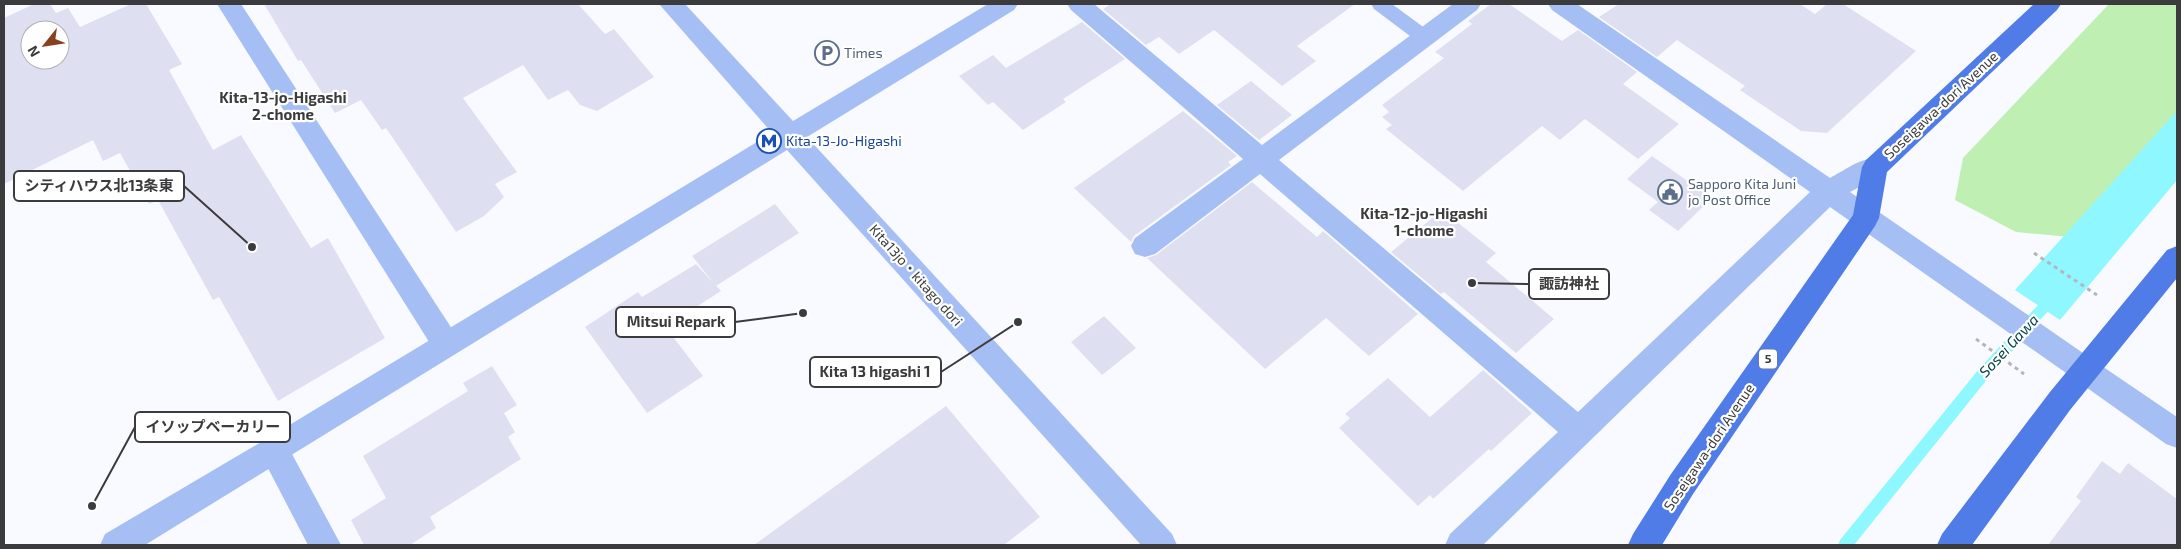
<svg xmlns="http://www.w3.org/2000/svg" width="2181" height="549" font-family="'Exo 2','Noto Sans JP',sans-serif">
	<rect width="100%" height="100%" fill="#f9faff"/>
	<path fill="#bfefb3" d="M 2109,4 L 2177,4 L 2177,135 L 2071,237 L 2016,232 L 1955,200 L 1963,158 Z"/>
	<path fill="#8ef7ff" d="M 2177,111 L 2177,180 L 2060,320 L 2015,290 Z"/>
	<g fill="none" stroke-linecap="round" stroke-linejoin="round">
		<path fill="#8ef7ff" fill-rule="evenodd" d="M 2053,292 L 2057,293 L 2059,297 L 2057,301 L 1989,377 L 1854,545 L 1838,545 L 1840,540 L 1979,369 L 2049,293 Z"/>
	</g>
	<path fill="#dee0f2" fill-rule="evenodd" d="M 34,4 L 50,4 L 56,13 L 68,8 L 80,27 L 131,4 L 146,4 L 182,64 L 169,70 L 213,150 L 241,135 L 311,248 L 328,238 L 385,338 L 278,401 L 219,297 L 213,300 L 158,200 L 149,204 L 120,153 L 103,161 L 93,140 L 4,184 L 4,18 ZM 30,30 L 60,30 L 60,60 L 30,60 Z
		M 264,4 L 578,4 L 605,34 L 614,29 L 654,77 L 597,111 L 580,105 L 568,90 L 548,100 L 523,65 L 463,98 L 517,172 L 495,184 L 504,197 L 484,216 L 456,232 L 386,128 L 382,130 L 361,100 L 335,113 L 301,60 L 298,61 Z
		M 1111,4 L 1355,4 L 1297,46 L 1316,61 L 1282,86 L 1214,30 L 1179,54 L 1159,37 L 1146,45 L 1103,9 Z
		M 1491,4 L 1509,4 L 1562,41 L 1578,30 L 1637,72 L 1623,84 L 1679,124 L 1638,159 L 1585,119 L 1560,140 L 1542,126 L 1463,191 L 1386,129 L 1392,125 L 1382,117 L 1389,112 L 1382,105 L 1444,58 L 1435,52 L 1472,24 L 1468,21 Z
		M 1619,4 L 1800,4 L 1815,14 L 1827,4 L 1843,4 L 1916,51 L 1827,133 L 1801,131 L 1740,90 L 1745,86 L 1677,40 L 1657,57 L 1599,17 Z
		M 1082,22 L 1125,59 L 1063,99 L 1066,102 L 1023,130 L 993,102 L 988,105 L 959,76 L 993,55 L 1006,68 Z
		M 1251,81 L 1292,115 L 1259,140 L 1217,105 Z
		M 1183,111 L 1237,156 L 1228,162 L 1231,165 L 1134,236 L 1131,242 L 1074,188 Z
		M 1652,156 L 1712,198 L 1678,231 L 1649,210 L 1658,202 L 1627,179 Z
		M 1252,182 L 1317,237 L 1323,231 L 1418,314 L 1369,356 L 1326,318 L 1265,369 L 1147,258 L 1156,255 Z
		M 775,204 L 799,233 L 716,286 L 692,256 Z
		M 1442,210 L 1496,253 L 1486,262 L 1554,319 L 1516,353 L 1444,292 L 1441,294 L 1391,252 Z
		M 696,264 L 721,291 L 673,322 L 681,333 L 674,338 L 703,376 L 647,413 L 585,327 L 638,292 L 642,297 Z
		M 1104,316 L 1136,348 L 1102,375 L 1071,342 Z
		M 492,366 L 517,405 L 504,413 L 515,432 L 508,437 L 521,459 L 430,517 L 436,528 L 410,545 L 364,545 L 351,520 L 386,498 L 363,456 L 468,391 L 463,383 Z
		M 1483,370 L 1532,413 L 1491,451 L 1489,449 L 1433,499 L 1430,495 L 1418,506 L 1339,428 L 1350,418 L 1345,414 L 1388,378 L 1430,417 Z
		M 946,406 L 1040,517 L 1004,545 L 754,545 Z
		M 2102,461 L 2120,474 L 2128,463 L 2177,499 L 2177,545 L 2048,545 L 2081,501 L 2076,497 Z"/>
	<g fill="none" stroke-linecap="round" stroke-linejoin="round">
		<path stroke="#b5b6ba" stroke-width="3" stroke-dasharray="4 4" stroke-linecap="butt" d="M 2034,253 L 2097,295
			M 1976,339 L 2024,374"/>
		<path fill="#a5bff5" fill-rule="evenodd" d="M 1371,4 L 1392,4 L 1430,32 L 1433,37 L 1430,42 L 1424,44 L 1418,42 L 1374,9 Z"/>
		<path fill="#a5bff5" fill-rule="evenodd" d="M 217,4 L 241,4 L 456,335 L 460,344 L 456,353 L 446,357 L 436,353 Z
			M 1067,4 L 1094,4 L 1262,145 L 1453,4 L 1481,4 L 1477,10 L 1279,160 L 1578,412 L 1810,192 L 1552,10 L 1548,4 L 1577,4 L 1830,178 C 1846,170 1866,153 1884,160 L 1888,167 L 1884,174 L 1850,192 L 2096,362 L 2100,371 L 2096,380 L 2086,384 L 2076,380 L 1830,207 L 1483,545 L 1445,545 L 1450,534 L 1558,432 L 1260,174 L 1155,254 L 1145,257 L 1135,254 L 1131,246 L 1135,238 L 1243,159 L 1071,10 Z
			M 274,437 L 285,441 L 341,545 L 308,545 L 259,451 L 263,441 Z"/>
		<path fill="#a5bff5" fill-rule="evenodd" d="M 659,4 L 685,4 L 793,121 L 988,4 L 1018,4 L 1014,10 L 807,137 L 1172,534 L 1177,545 L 1141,545 L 787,150 L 145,545 L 100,545 L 105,534 L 263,441 L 772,133 Z
			M 2086,358 L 2096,362 L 2177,417 L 2177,448 L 2166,444 L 2076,380 L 2072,371 L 2076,362 Z"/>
		<path fill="#507ce8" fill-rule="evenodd" d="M 2034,4 L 2061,4 L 2057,10 L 1887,172 L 1879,218 L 1875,226 L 1693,494 L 1662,545 L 1628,545 L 1633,534 L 1671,474 L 1853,215 L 1862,167 L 1866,160 Z
			M 2177,246 L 2177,278 L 2070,410 L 1972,545 L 1937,545 L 1942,534 L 2050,392 L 2167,250 Z"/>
	</g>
	<defs>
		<symbol id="parking-ring" viewBox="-11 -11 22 22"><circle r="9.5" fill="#fff" stroke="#5c6f8a" stroke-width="1.5"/><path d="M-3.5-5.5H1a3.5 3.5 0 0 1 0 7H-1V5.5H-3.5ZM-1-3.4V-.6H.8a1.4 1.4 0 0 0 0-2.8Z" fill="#5c6f8a"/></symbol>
		<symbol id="metro-ring" viewBox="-11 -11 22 22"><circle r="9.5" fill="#fff" stroke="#1a4fb4" stroke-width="1.5"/><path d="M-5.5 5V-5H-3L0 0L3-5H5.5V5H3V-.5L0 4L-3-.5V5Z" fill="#1a4fb4"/></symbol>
		<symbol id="civic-ring" viewBox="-11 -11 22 22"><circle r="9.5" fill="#fff" stroke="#5c6f8a" stroke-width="1.5"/><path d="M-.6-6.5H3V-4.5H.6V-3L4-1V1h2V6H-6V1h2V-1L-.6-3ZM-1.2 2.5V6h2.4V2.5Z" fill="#5c6f8a"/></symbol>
	</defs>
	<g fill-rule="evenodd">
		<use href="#parking-ring" x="813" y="39" width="28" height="28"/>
		<use href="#metro-ring" x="755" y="127" width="28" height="28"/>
		<use href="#civic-ring" x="1656" y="178" width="28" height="28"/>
	</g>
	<g text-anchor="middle" stroke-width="4.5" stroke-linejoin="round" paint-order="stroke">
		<rect fill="#fff" stroke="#767677" stroke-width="1" x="1759" y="349.5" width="18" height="19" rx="4"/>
		<g font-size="12" font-weight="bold" fill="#3b3b3d">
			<text x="1768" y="363">5</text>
		</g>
		<g font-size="14" fill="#4e5e75" stroke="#fff" text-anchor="start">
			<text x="844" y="58">Times</text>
			<text x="1688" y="189">Sapporo Kita Juni<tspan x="1688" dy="16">jo Post Office</tspan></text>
		</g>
		<g font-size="14" fill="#3b3b3d" stroke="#fff">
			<text transform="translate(1941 105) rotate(-43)" y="5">Soseigawa-dori Avenue</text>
			<text transform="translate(916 275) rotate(48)" y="5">Kita13jo・kitago dori</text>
			<text transform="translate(1709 447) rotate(-56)" y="5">Soseigawa-dori Avenue</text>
		</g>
		<g font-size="14" fill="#164399" stroke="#fff" text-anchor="start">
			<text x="786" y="146">Kita-13-Jo-Higashi</text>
		</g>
		<g font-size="15" font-weight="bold" fill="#3b3b3d" stroke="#fff">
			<text x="283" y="103">Kita-13-jo-Higashi<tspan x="283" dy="17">2-chome</tspan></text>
			<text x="1424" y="219">Kita-12-jo-Higashi<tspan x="1424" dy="17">1-chome</tspan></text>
		</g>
		<g font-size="15" font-style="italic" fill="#004449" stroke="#fff">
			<text transform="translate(2009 346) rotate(-47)" y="5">Sosei Gawa</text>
		</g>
	</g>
	<path fill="none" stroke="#3b3b3d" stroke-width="2" d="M252 247L184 186M1472 283L1529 284M803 313L735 322M1018 322L941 372M92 506L135 427"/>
	<g fill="#3b3b3d" stroke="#fff" stroke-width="2">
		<circle cx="252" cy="247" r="5"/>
		<circle cx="1472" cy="283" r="5"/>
		<circle cx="803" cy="313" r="5"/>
		<circle cx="1018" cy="322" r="5"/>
		<circle cx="92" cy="506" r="5"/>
	</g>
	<g fill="#fff" stroke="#3b3b3d" stroke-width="2">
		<rect x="14" y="171" width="170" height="30" rx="5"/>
		<rect x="1529" y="269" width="80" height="30" rx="5"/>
		<rect x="616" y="307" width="119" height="30" rx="5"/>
		<rect x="810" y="357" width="131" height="30" rx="5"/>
		<rect x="135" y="412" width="155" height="30" rx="5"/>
	</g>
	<g font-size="15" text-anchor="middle" font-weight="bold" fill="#3b3b3d">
		<text x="99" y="191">シティハウス北13条東</text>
		<text x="1569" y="289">諏訪神社</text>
		<text x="676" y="327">Mitsui Repark</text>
		<text x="875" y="377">Kita 13 higashi 1</text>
		<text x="213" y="432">イソップベーカリー</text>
	</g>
	<rect width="2181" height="549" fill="none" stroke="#3b3b3d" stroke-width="10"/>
	<g transform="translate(45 45) rotate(240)"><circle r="24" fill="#ffffff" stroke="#b1b1b1"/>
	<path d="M0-4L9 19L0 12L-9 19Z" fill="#88411e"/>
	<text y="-8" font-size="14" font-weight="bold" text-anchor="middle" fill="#3b3b3d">N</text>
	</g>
</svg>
